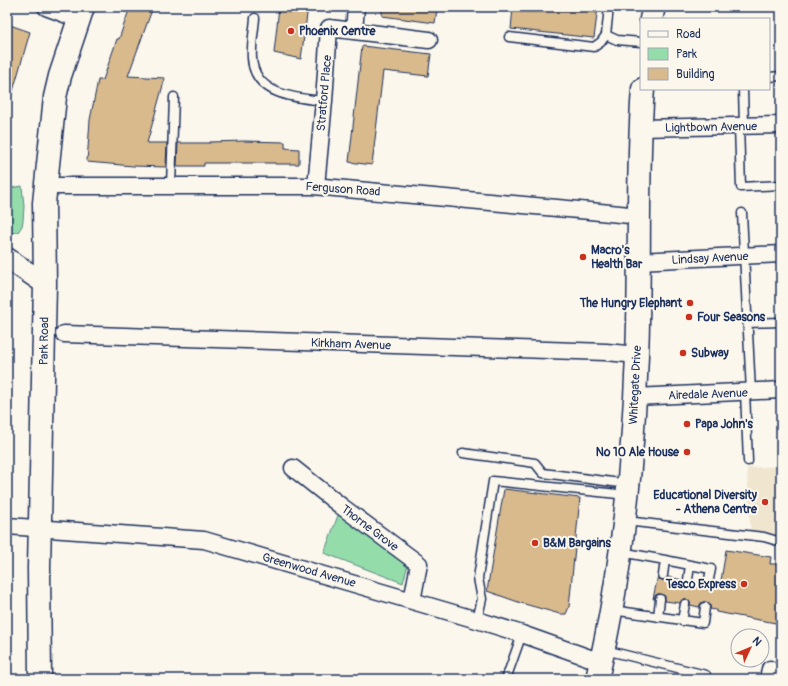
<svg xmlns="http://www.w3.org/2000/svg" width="788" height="686" font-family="Pangolin,sans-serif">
	<rect width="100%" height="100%" fill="#fbf7ec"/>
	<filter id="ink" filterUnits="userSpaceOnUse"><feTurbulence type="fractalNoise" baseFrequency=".025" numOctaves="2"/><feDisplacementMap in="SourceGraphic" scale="8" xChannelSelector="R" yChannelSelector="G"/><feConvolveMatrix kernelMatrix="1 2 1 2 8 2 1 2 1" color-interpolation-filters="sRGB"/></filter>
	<g filter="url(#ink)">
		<path fill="#f0e5cf" d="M 781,466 L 781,543 L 751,541 L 747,468 Z"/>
		<path fill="#95dcab" stroke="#588684" d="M 22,186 L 24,206 L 23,221 L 22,226 L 18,232 L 11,233 L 7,232 L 7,189 Z
			M 340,510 L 408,564 L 403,583 L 324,553 Z"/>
		<path fill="#d8ba8c" stroke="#1b2f5e" d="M 130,7 L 153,7 L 128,76 L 165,78 L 147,143 L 167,143 L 166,167 L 133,166 L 87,162 L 90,120 L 98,80 L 103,80 L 117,39 L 119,39 Z
			M 279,7 L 308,7 L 301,59 L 274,53 Z
			M 382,7 L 426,7 L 437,9 L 435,23 L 382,16 Z
			M 513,7 L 598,7 L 594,38 L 511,29 Z
			M 7,24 L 30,32 L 11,98 L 7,97 Z
			M 362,46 L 431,54 L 428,76 L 383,71 L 372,165 L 349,162 Z
			M 244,141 L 285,142 L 285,148 L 299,149 L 299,164 L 275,164 L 275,163 L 204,163 L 204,166 L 177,166 L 178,143 L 210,143 L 210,142 Z
			M 504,489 L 580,498 L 569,607 L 566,614 L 560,614 L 521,603 L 487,591 Z
			M 726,550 L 771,557 L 770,564 L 781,564 L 781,624 L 716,612 L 716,610 L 710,609 L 710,605 L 706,602 L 703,602 L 701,603 L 699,607 L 690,605 L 690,602 L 686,599 L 683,599 L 680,603 L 665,601 L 665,596 L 661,594 L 657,594 L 655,596 L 654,599 L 653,599 L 658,575 L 659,579 L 662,580 L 665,580 L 668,577 L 683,580 L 683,582 L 687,585 L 690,585 L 693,582 L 703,583 L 704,588 L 707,589 L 712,588 L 713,585 L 720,587 Z"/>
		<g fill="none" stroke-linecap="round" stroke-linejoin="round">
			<defs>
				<path id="service" d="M 609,7 L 606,35 L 617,40 L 641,42
					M 255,18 C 254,31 251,45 252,58 C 254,95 295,98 324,101
					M 509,37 L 594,47 L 601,42 L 606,35
					M 769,77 L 781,76
					M 743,89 L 744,126
					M 739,126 L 741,187 L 781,185
					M 171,186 L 174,97
					M 742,213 L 751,392
					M 748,323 L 781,322
					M 745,392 L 748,461
					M 463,453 L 535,463 L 543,473 L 628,484
					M 626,521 L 764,537 L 781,542
					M 621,552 L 665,560 L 690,565 L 688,580
					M 690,565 L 711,569 L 708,584
					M 663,575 L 665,560
					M 612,610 L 703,623 L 705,607
					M 658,617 L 660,599
					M 477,620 L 482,599 L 478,578 L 493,481 L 627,495
					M 682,621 L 685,604
					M 605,650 L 706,675
					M 506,679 L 522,634"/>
				<path id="minor" d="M 46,7 L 78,19
					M 354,31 L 356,7
					M 640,128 L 781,125
					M 46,186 L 313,186 L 590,211 L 639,216
					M 316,186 L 324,101 L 329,28 L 429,40
					M 638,261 L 781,254
					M 64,334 L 606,352 L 637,355
					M 635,397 L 781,390
					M 293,468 L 341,506 L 419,564 L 412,601
					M 7,526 L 204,540 L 477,620 L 522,634 L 601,662
					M 768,679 L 770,669"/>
				<path id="tertiary" d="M 7,258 L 45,284"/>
				<path id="secondary" d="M 40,679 L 39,568 L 45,284 L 44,203 L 55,97 L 60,76 L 83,7"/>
				<path id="primary" d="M 651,19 L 654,7
					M 597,679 C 622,573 633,464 637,355 C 641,266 636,178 643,89"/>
			</defs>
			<use href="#service" stroke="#1b2f5e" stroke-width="11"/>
			<use href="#minor" stroke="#1b2f5e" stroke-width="19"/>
			<use href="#tertiary" stroke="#1b2f5e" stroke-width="23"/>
			<use href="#secondary" stroke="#1b2f5e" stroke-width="25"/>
			<use href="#primary" stroke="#1b2f5e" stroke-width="25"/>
			<use href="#service" stroke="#fbf7ec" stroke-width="8"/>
			<use href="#minor" stroke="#fbf7ec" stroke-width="16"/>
			<use href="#tertiary" stroke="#fbf7ec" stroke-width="20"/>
			<use href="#secondary" stroke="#fbf7ec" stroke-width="22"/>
			<use href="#primary" stroke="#fbf7ec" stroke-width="22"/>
		</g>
	</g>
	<g fill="#c8321e" stroke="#fbf7ec" stroke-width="1.5">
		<circle cx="291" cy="31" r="4"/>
		<circle cx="583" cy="257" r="4"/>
		<circle cx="690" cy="303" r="4"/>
		<circle cx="689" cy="317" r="4"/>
		<circle cx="683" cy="353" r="4"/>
		<circle cx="687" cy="424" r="4"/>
		<circle cx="687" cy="452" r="4"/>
		<circle cx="765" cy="502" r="4"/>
		<circle cx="535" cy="543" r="4"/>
		<circle cx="744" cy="584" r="4"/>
	</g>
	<g text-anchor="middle" stroke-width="4" stroke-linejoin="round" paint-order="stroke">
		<g font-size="12" font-weight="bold" fill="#1b2f5e" stroke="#fbf7ec" text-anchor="start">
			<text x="299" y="35">Phoenix Centre</text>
			<text x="591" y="254">Macro's<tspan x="591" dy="14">Health Bar</tspan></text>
			<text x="682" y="307" text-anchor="end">The Hungry Elephant</text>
			<text x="697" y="321">Four Seasons</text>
			<text x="691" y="357">Subway</text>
			<text x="695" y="428">Papa John's</text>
			<text x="679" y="456" text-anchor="end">No 10 Ale House</text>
			<text x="757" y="499" text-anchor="end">Educational Diversity<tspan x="757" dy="14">- Athena Centre</tspan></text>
			<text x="543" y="547">B&amp;M Bargains</text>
			<text x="736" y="588" text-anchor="end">Tesco Express</text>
		</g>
		<g font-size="12" fill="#1b2f5e" stroke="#fbf7ec">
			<text transform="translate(324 93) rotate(-85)" y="4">Stratford Place</text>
			<text transform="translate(711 127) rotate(-1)" y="4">Lightbown Avenue</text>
			<text transform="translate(343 189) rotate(4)" y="4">Ferguson Road</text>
			<text transform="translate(710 258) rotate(-3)" y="4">Lindsay Avenue</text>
			<text transform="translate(44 341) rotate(-89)" y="4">Park Road</text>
			<text transform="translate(351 344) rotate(2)" y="4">Kirkham Avenue</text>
			<text transform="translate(635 385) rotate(-87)" y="4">Whitegate Drive</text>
			<text transform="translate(708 394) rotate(-2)" y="4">Airedale Avenue</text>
			<text transform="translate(370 528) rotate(37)" y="4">Thorne Grove</text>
			<text transform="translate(309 570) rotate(16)" y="4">Greenwood Avenue</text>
		</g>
	</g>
	<rect width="788" height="686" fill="none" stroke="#fbf7ec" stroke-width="24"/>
	<rect x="12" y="12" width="764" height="662" fill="none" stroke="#1b2f5e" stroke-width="1.5" filter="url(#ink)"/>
	<rect x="640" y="18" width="130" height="72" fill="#fbf7ec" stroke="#a1a7b3"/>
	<rect x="648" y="31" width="20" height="6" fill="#fbf7ec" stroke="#a1a7b3"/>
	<text x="676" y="38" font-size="12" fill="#1b2f5e">Road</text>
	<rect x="648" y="48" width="20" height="12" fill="#95dcab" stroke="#a1a7b3"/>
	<text x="676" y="58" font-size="12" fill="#1b2f5e">Park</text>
	<rect x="648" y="68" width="20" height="12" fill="#d8ba8c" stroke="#a1a7b3"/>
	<text x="676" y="78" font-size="12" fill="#1b2f5e">Building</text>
	<g transform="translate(750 648) rotate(46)"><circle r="19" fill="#fbf7ec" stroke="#a1a7b3"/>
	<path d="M0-3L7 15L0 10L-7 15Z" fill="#c8321e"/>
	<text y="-6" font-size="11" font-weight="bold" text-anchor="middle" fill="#1b2f5e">N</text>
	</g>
</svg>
